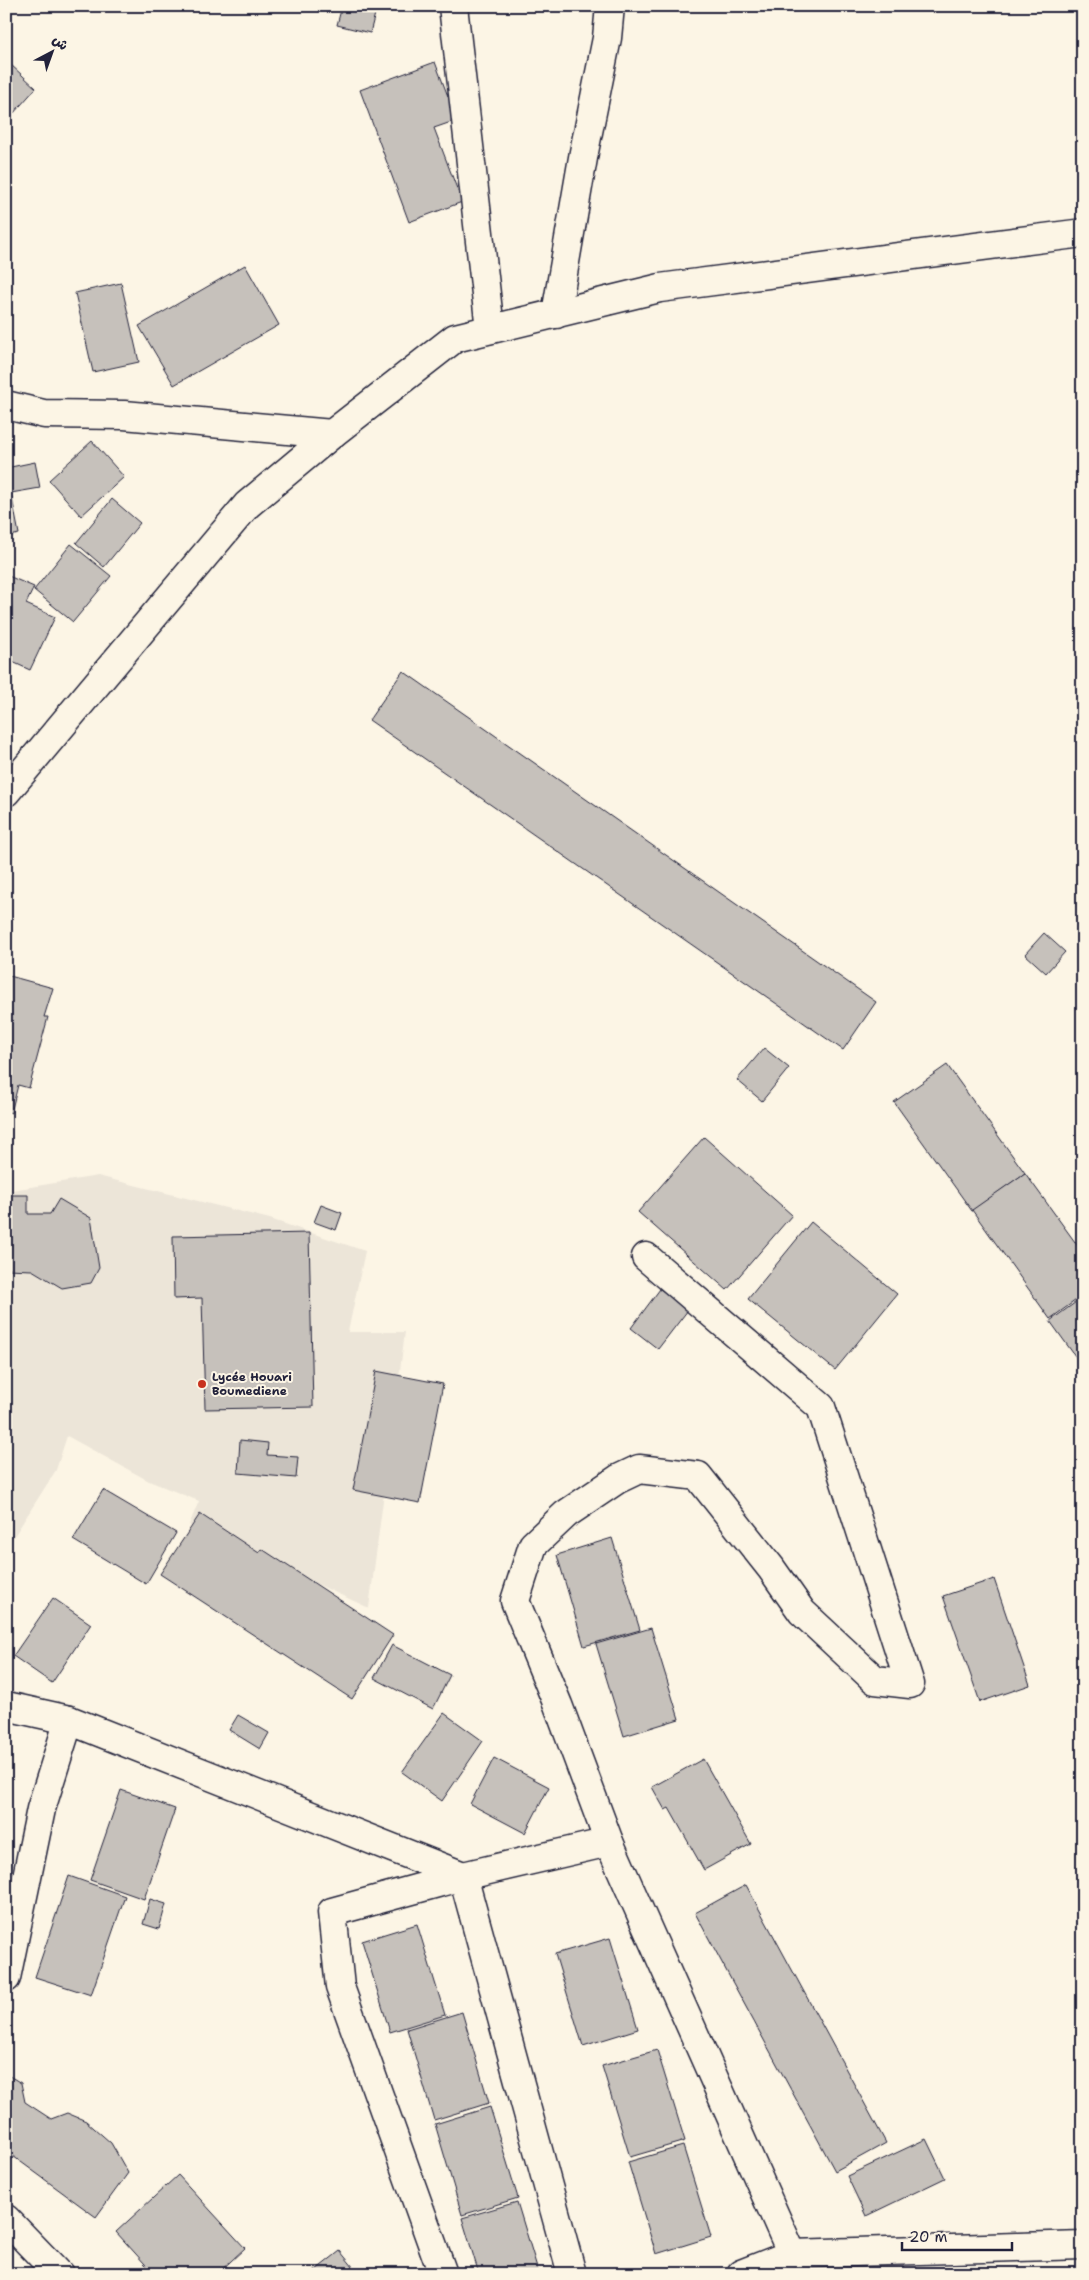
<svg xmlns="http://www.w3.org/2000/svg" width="1089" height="2280" font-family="'Shantell Sans','Playpen Sans Arabic',sans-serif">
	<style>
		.built { fill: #ece5d8 }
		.building { fill: #c6c1bb; stroke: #22223b }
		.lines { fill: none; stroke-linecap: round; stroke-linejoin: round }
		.minor-casing { stroke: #22223b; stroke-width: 31 }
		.minor { stroke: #fcf5e5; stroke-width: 28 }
		.poi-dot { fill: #c8321e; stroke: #fcf5e5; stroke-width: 2 }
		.labels { text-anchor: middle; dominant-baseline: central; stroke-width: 4; stroke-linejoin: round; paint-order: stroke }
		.poi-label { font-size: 12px; font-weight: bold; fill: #22223b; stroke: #fcf5e5; text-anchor: start }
	</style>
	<rect width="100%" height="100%" fill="#fcf5e5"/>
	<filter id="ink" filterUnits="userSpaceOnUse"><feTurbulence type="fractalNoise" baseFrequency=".02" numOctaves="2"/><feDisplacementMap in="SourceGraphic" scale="10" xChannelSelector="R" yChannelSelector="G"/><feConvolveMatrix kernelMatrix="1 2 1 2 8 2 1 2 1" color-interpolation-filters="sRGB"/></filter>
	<g filter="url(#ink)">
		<polygon class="built" points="98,1176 270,1219 365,1251 348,1332 405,1332 369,1608 189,1525 199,1501 149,1481 67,1436 56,1470 6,1549 6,1191"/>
		<g class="building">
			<polygon points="342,6 377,6 370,33 337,25"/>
			<polygon points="523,6 581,6 580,11 523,8"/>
			<polygon points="435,62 457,120 434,128 462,202 409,222 360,90"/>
			<polygon points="10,64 36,88 12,115 6,109 6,69"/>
			<polygon points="245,265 279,325 174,385 139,326"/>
			<polygon points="121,283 139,362 93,372 75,293"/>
			<polygon points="92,441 124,477 81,516 49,480"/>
			<polygon points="35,462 40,488 11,493 19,534 6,537 6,468"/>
			<polygon points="112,499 140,523 104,567 76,543"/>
			<polygon points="71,544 111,576 73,622 34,590"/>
			<polygon points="6,575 34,587 26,604 55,617 30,670 6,659"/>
			<polygon points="403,671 876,1002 843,1050 369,720"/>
			<polygon points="1044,933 1065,952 1046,973 1025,954"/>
			<polygon points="6,975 53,988 44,1017 48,1017 29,1088 18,1085 11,1113 6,1111"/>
			<polygon points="764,1048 789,1068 762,1101 737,1080"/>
			<polygon points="947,1065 1025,1173 972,1211 894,1102"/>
			<polygon points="704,1137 792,1215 727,1290 638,1212"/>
			<polygon points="1025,1173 1083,1253 1083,1295 1050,1319 972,1210"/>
			<polygon points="6,1195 28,1195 28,1214 50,1214 59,1199 91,1218 99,1268 91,1283 62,1288 32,1270 6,1269"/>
			<polygon points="321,1205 342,1213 336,1230 314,1222"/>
			<polygon points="811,1222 897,1294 835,1370 748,1299"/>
			<polygon points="309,1233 313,1407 205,1409 202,1298 174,1299 173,1236"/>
			<polygon points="660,1289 688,1310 658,1349 631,1328"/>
			<polygon points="1083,1297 1083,1367 1050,1321"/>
			<polygon points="376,1371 443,1384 420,1503 353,1490"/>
			<polygon points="240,1440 268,1443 267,1455 298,1457 296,1478 238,1473"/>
			<polygon points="103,1490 176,1533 146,1584 73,1540"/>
			<polygon points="200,1514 259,1553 262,1549 393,1635 352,1699 160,1574"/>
			<polygon points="612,1538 640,1630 584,1646 557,1555"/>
			<polygon points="994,1579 1030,1685 980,1702 943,1596"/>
			<polygon points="53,1598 91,1624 52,1683 13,1656"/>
			<polygon points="651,1628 679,1719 624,1736 596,1644"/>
			<polygon points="392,1645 450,1675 433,1709 374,1678"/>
			<polygon points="444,1713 483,1741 442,1801 402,1772"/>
			<polygon points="238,1715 269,1733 260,1749 229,1730"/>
			<polygon points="494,1758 549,1787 525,1833 470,1804"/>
			<polygon points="703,1759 751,1844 704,1870 669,1808 665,1810 652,1787"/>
			<polygon points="121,1790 175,1809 144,1899 90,1880"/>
			<polygon points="69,1876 125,1896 91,1995 35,1977"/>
			<polygon points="746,1885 886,2143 835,2171 695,1913"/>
			<polygon points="150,1899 166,1904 159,1929 143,1924"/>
			<polygon points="417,1924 445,2015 390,2032 362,1941"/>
			<polygon points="610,1938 638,2029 583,2046 555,1954"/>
			<polygon points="462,2012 489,2103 434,2120 407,2029"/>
			<polygon points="657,2050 685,2141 630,2157 602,2066"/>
			<polygon points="6,2074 21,2083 25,2102 51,2119 67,2113 86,2121 111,2143 128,2173 96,2217 6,2151"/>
			<polygon points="490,2107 518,2198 462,2215 435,2124"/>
			<polygon points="926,2139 945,2178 866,2216 847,2176"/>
			<polygon points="683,2146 711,2237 656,2254 628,2162"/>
			<polygon points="178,2175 245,2248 217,2274 154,2274 116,2232"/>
			<polygon points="517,2202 539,2274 479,2274 462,2218"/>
			<polygon points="340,2251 359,2274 311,2274"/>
		</g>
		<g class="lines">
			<g class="minor-casing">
				<g id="minor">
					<polyline points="453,6 490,329"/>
					<polyline points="556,314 584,152 607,38 610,6"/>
					<polyline points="6,405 44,414 124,415 332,434"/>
					<polyline points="6,792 247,505 332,434 455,338 660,288 1083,233"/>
					<polyline points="646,1257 821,1407 910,1684 875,1680 802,1612 771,1568 698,1476 639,1469 618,1479 566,1514 533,1545 515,1601 558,1705 609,1842 792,2254"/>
					<polyline points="6,1706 69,1720 463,1876 572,2274"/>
					<polyline points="6,1978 41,1809 69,1720"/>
					<polyline points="6,2219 59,2274"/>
					<polyline points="443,2274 340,1987 332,1912 463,1876 609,1842"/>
					<polyline points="741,2274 792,2254 1083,2245"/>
				</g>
			</g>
			<use href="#minor" class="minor"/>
		</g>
	</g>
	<circle class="poi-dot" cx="202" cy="1384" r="5"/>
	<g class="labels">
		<g class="poi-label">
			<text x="212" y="1377">Lycée Houari<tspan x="212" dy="14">Boumediene</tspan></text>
		</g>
	</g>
	<rect width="1089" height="2280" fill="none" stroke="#fcf5e5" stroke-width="25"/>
	<rect x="12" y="12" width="1064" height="2255" fill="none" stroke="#22223b" stroke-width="2" filter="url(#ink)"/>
	<g transform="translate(52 52) rotate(41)" stroke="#fcf5e5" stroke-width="4" paint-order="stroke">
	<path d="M0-4L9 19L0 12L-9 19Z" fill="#22223b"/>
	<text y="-8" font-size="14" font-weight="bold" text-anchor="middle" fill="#22223b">ش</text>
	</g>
	<path d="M902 2242v8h110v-8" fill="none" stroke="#22223b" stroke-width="2.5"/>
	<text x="909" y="2242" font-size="15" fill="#22223b" stroke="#fcf5e5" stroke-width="4" paint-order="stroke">20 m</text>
</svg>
